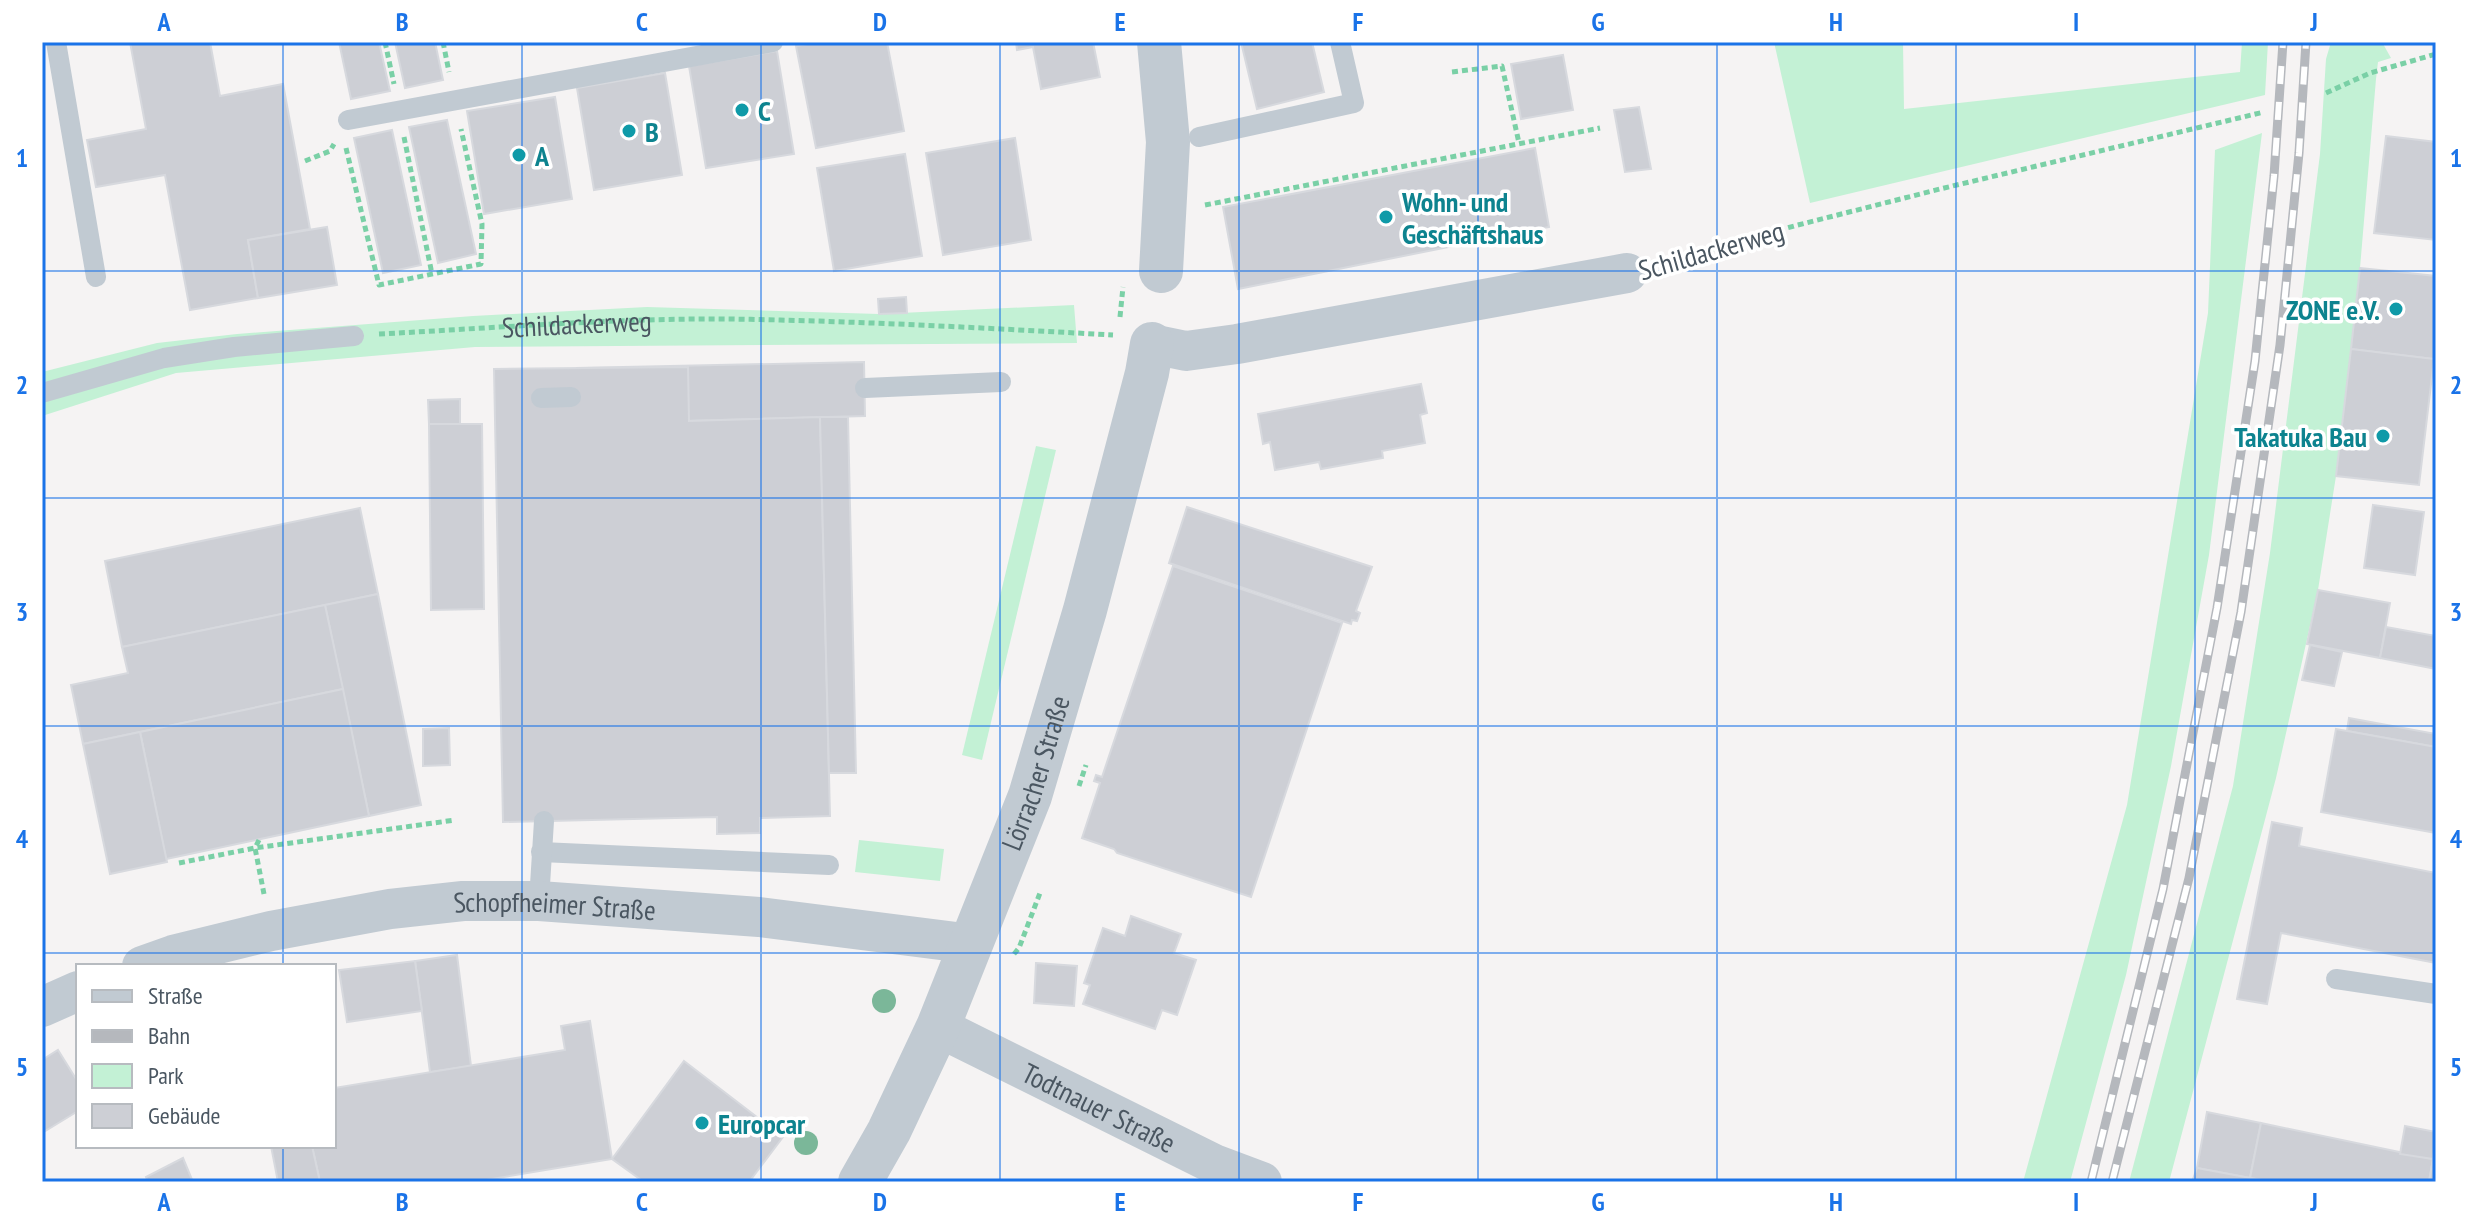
<svg xmlns="http://www.w3.org/2000/svg" width="2478" height="1224" font-family="'PT Sans Narrow',sans-serif">
	<style>
		.green { fill: #c3f1d5 }
		.building { fill: #cdcfd5; stroke: #d7d9de; stroke-width: 2 }
		.lines { fill: none; stroke-linecap: round; stroke-linejoin: round }
		.path { stroke: #7ad0a6; stroke-width: 5; stroke-dasharray: 6 4; stroke-linecap: butt }
		.service { stroke: #c1cad2; stroke-width: 20 }
		.minor { stroke: #c1cad2; stroke-width: 40 }
		.tertiary { stroke: #c1cad2; stroke-width: 44 }
		.rail-casing { stroke: #b5b8bd; stroke-width: 9 }
		.rail { stroke: #fff; stroke-width: 6; stroke-dasharray: 18; stroke-linecap: butt }
		.tree { fill: #7bb799 }
		.grid { fill: none; stroke: #1a73e8; stroke-width: 2; stroke-opacity: 0.55 }
		.culture-dot { fill: #0f9aa8; stroke: #fff; stroke-width: 3 }
		.labels { text-anchor: middle; dominant-baseline: central; stroke-width: 7; stroke-linejoin: round; paint-order: stroke }
		.culture-label { font-size: 28px; font-weight: bold; fill: #0d838f; stroke: #fff; text-anchor: start }
		.street-label { font-size: 28px; fill: #4a5661; stroke: #fff }
		.neatline { fill: none; stroke: #1a73e8; stroke-width: 3 }
		.grid-label { font-size: 26px; text-anchor: middle; font-weight: bold; fill: #1a73e8 }
	</style>
	<rect width="100%" height="100%" fill="#f5f3f3"/>
	<g class="green">
		<polygon points="1774,42 1903,42 1904,109 2240,72 2242,42 2268,42 2265,95 1810,203"/>
		<polygon points="2331,42 2382,42 2391,58 2378,62 2376,79 2360,268 2336,476 2318,590 2276,778 2169,1182 2129,1182 2233,786 2270,553 2320,154 2326,59"/>
		<polygon points="2262,133 2209,555 2171,766 2126,975 2070,1182 2023,1182 2127,805 2208,313 2215,150"/>
		<polygon points="1074,305 1077,343 475,347 176,373 42,416 42,372 157,343 237,334 473,316 647,307 879,314"/>
		<polygon points="1036,446 1056,450 982,760 962,755"/>
		<polygon points="859,840 944,849 940,881 855,872"/>
	</g>
	<g class="building">
		<polygon points="130,42 210,42 220,96 283,84 310,229 248,240 258,298 190,310 165,175 96,187 87,140 146,129"/>
		<polygon points="339,42 379,42 390,91 351,99"/>
		<polygon points="395,42 435,42 443,80 405,88"/>
		<polygon points="819,42 887,42 904,131 816,148 796,46"/>
		<polygon points="1016,42 1093,42 1100,77 1041,89 1033,47 1017,50"/>
		<polygon points="1241,42 1312,42 1324,92 1257,109"/>
		<polygon points="777,51 794,154 706,168 689,66"/>
		<polygon points="1563,55 1573,110 1521,119 1511,64"/>
		<polygon points="665,73 682,175 594,190 577,88"/>
		<polygon points="555,97 572,199 484,214 467,111"/>
		<polygon points="1639,107 1651,169 1625,172 1614,110"/>
		<polygon points="447,120 476,254 438,263 409,127"/>
		<polygon points="392,130 421,265 383,273 354,138"/>
		<polygon points="2386,136 2436,142 2436,240 2374,233"/>
		<polygon points="1015,138 1031,240 943,255 926,153"/>
		<polygon points="1535,148 1549,227 1238,289 1223,207"/>
		<polygon points="905,154 922,256 834,271 817,168"/>
		<polygon points="327,227 337,285 258,298 248,240"/>
		<polygon points="2360,268 2436,276 2434,359 2351,349"/>
		<polygon points="906,297 907,313 879,314 878,299"/>
		<polygon points="2351,349 2434,359 2419,485 2336,476"/>
		<polygon points="864,362 865,416 578,424 577,368"/>
		<polygon points="688,367 689,421 820,417 830,816 760,818 760,833 717,834 717,817 503,822 494,369"/>
		<polygon points="1421,384 1427,413 1420,415 1425,443 1382,451 1383,458 1321,469 1319,462 1275,470 1270,442 1263,444 1258,414"/>
		<polygon points="460,399 460,424 429,424 428,400"/>
		<polygon points="820,417 848,417 856,773 829,773"/>
		<polygon points="429,424 482,424 484,609 431,610"/>
		<polygon points="2373,505 2424,512 2415,575 2364,568"/>
		<polygon points="1187,507 1372,567 1356,611 1360,613 1357,621 1352,620 1351,624 1169,563"/>
		<polygon points="360,508 378,594 122,647 105,561"/>
		<polygon points="1173,566 1342,623 1251,897 1117,853 1114,849 1082,838 1100,783 1094,781 1096,775 1102,777"/>
		<polygon points="2318,590 2390,603 2380,658 2307,644"/>
		<polygon points="378,594 421,805 369,816 325,605"/>
		<polygon points="325,605 343,689 83,744 71,685 128,673 122,647"/>
		<polygon points="2386,627 2436,636 2436,669 2380,658"/>
		<polygon points="2310,645 2342,652 2334,686 2302,680"/>
		<polygon points="343,689 369,816 166,859 140,732"/>
		<polygon points="2349,718 2436,734 2436,747 2347,731"/>
		<polygon points="449,728 450,765 423,766 423,729"/>
		<polygon points="2336,729 2436,747 2436,833 2321,812"/>
		<polygon points="140,732 167,862 110,874 83,744"/>
		<polygon points="2272,822 2302,828 2299,846 2436,873 2436,963 2281,933 2267,1004 2237,999"/>
		<polygon points="1131,916 1181,934 1174,953 1196,960 1177,1015 1162,1010 1155,1029 1083,1004 1090,985 1084,983 1103,928 1125,936"/>
		<polygon points="457,955 471,1066 430,1072 415,961"/>
		<polygon points="415,961 422,1011 347,1022 339,970"/>
		<polygon points="1036,963 1077,966 1074,1006 1034,1003"/>
		<polygon points="590,1021 612,1159 474,1182 320,1182 312,1146 334,1146 334,1088 565,1050 561,1026"/>
		<polygon points="58,1050 78,1082 78,1111 42,1133 42,1060"/>
		<polygon points="684,1061 783,1137 749,1182 644,1182 612,1159"/>
		<polygon points="2207,1112 2261,1123 2250,1178 2197,1168"/>
		<polygon points="2261,1123 2433,1159 2429,1182 2273,1182 2250,1178"/>
		<polygon points="2405,1126 2436,1132 2433,1159 2400,1154"/>
		<polygon points="2436,1143 2436,1182 2429,1182 2433,1159"/>
		<polygon points="271,1146 312,1146 320,1182 278,1182"/>
		<polygon points="183,1158 193,1182 148,1182 146,1177"/>
		<polygon points="2197,1168 2256,1179 2255,1182 2192,1182"/>
	</g>
	<g class="lines">
		<g class="path">
			<polyline points="385,42 394,84"/>
			<polyline points="443,42 449,72"/>
			<polyline points="1452,72 1502,66 1519,143"/>
			<polyline points="2326,93 2370,73 2436,54"/>
			<polyline points="404,137 432,274"/>
			<polyline points="346,148 379,285 481,264 482,224 461,129"/>
			<polyline points="305,161 330,151 334,144"/>
			<polyline points="1205,205 1600,128"/>
			<polyline points="1663,263 1794,226 1940,189 2264,112"/>
			<polyline points="1120,317 1123,287"/>
			<path id="s1" d="M379,334C496,328 614,318 731,319C858,321 985,328 1113,335"/>
			<polyline points="1079,786 1086,765"/>
			<polyline points="259,840 255,848 264,894"/>
			<polyline points="179,863 255,848 455,820"/>
			<polyline points="1014,954 1019,948 1040,893"/>
		</g>
		<g class="service">
			<polyline points="56,42 96,277"/>
			<polyline points="348,120 773,42"/>
			<polyline points="1199,137 1354,103 1340,42"/>
			<polyline points="865,388 1001,382"/>
			<polyline points="42,393 164,358 234,347 354,336"/>
			<polyline points="541,398 571,397"/>
			<polyline points="541,852 829,865"/>
			<polyline points="539,901 544,821"/>
			<polyline points="2336,979 2436,994"/>
		</g>
		<g class="minor">
			<polyline points="1152,344 1186,351 1237,344 1627,273"/>
			<path id="s2" d="M142,966L173,955L271,931L390,909L463,901H539L759,917L972,944"/>
			<polyline points="42,1007 78,991"/>
			<path id="s3" d="M938,1027L1214,1164L1262,1182"/>
		</g>
		<g class="tertiary">
			<polyline points="1159,42 1168,142 1161,271"/>
			<path id="s4" d="M860,1182L889,1131L938,1027L1030,796L1085,610L1147,373L1152,344"/>
		</g>
		<g class="rail-casing">
			<g id="rail">
				<polyline points="2091,1182 2163,889 2217,608 2255,361 2274,176 2283,42"/>
				<polyline points="2112,1182 2189,878 2241,612 2280,345 2299,153 2306,42"/>
			</g>
		</g>
		<use href="#rail" class="rail"/>
	</g>
	<g class="tree">
		<circle cx="884" cy="1001" r="12"/>
		<circle cx="806" cy="1143" r="12"/>
	</g>
	<path class="grid" d="M283,42V966M522,42V1182M761,42V1182M1000,42V1182M1239,42V1182M1478,42V1182M1717,42V1182M1956,42V1182M2195,42V1182M42,271H2436M42,498H2436M42,726H2436M42,953H2436M283,1146V1182"/>
	<g class="culture-dot">
		<circle cx="742" cy="110" r="8"/>
		<circle cx="629" cy="131" r="8"/>
		<circle cx="519" cy="155" r="8"/>
		<circle cx="1386" cy="217" r="8"/>
		<circle cx="2396" cy="309" r="8"/>
		<circle cx="2383" cy="436" r="8"/>
		<circle cx="702" cy="1123" r="8"/>
	</g>
	<g class="labels">
		<g class="culture-label">
			<text x="758" y="110">C</text>
			<text x="645" y="131">B</text>
			<text x="535" y="155">A</text>
			<text x="1402" y="201">Wohn- und<tspan x="1402" dy="32">Geschäftshaus</tspan></text>
			<text x="2380" y="309" text-anchor="end">ZONE e.V.</text>
			<text x="2367" y="436" text-anchor="end">Takatuka Bau</text>
			<text x="718" y="1123">Europcar</text>
		</g>
		<g class="street-label">
			<text transform="translate(1711 250) rotate(-16)">Schildackerweg</text>
			<text stroke="none"><textPath href="#s1" startOffset="198">Schildackerweg</textPath></text>
			<text stroke="none"><textPath href="#s4" startOffset="446">Lörracher Straße</textPath></text>
			<text stroke="none"><textPath href="#s2" startOffset="420">Schopfheimer Straße</textPath></text>
			<text stroke="none"><textPath href="#s3" startOffset="180">Todtnauer Straße</textPath></text>
		</g>
	</g>
	<rect width="2478" height="1224" fill="none" stroke="#ffffff" stroke-width="88"/>
	<rect x="76" y="964" width="260" height="184" fill="#ffffff" stroke="#b7bbc0" stroke-width="2"/>
	<rect x="92" y="990" width="40" height="12" fill="#c1cad2" stroke="#b7bbc0" stroke-width="2"/>
	<text x="148" y="1004" font-size="24" fill="#4a5661">Straße</text>
	<rect x="92" y="1030" width="40" height="12" fill="#b5b8bd" stroke="#b7bbc0" stroke-width="2"/>
	<text x="148" y="1044" font-size="24" fill="#4a5661">Bahn</text>
	<rect x="92" y="1064" width="40" height="24" fill="#c3f1d5" stroke="#b7bbc0" stroke-width="2"/>
	<text x="148" y="1084" font-size="24" fill="#4a5661">Park</text>
	<rect x="92" y="1104" width="40" height="24" fill="#cdcfd5" stroke="#b7bbc0" stroke-width="2"/>
	<text x="148" y="1124" font-size="24" fill="#4a5661">Gebäude</text>
	<rect x="44" y="44" width="2390" height="1136" class="neatline"/>
	<g class="grid-label">
		<text x="164" y="31">A</text>
		<text x="402" y="31">B</text>
		<text x="642" y="31">C</text>
		<text x="880" y="31">D</text>
		<text x="1120" y="31">E</text>
		<text x="1358" y="31">F</text>
		<text x="1598" y="31">G</text>
		<text x="1836" y="31">H</text>
		<text x="2076" y="31">I</text>
		<text x="2314" y="31">J</text>
		<text x="22" y="167">1</text>
		<text x="2456" y="167">1</text>
		<text x="22" y="394">2</text>
		<text x="2456" y="394">2</text>
		<text x="22" y="621">3</text>
		<text x="2456" y="621">3</text>
		<text x="22" y="848">4</text>
		<text x="2456" y="848">4</text>
		<text x="22" y="1076">5</text>
		<text x="2456" y="1076">5</text>
		<text x="164" y="1211">A</text>
		<text x="402" y="1211">B</text>
		<text x="642" y="1211">C</text>
		<text x="880" y="1211">D</text>
		<text x="1120" y="1211">E</text>
		<text x="1358" y="1211">F</text>
		<text x="1598" y="1211">G</text>
		<text x="1836" y="1211">H</text>
		<text x="2076" y="1211">I</text>
		<text x="2314" y="1211">J</text>
	</g>
</svg>
